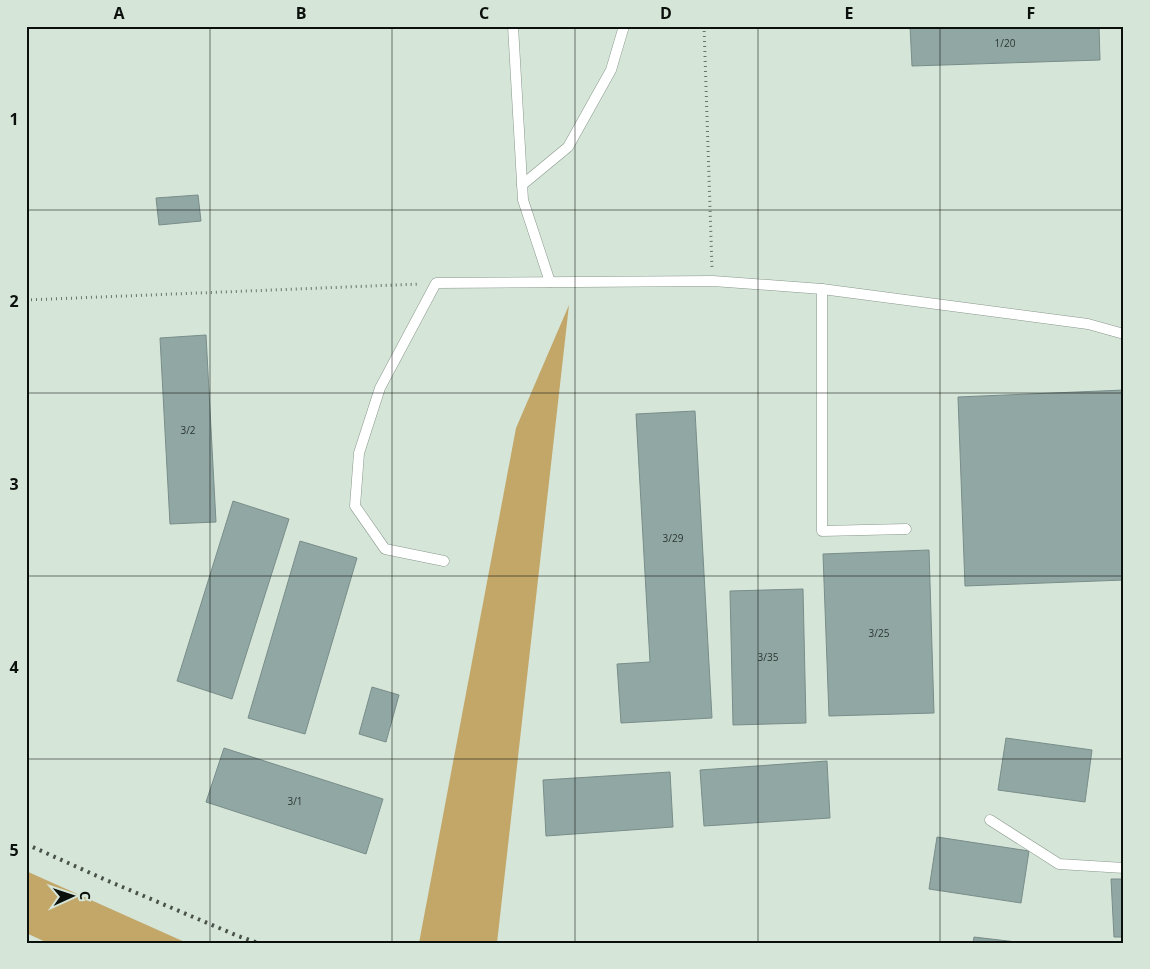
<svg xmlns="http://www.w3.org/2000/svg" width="1150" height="969" font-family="'Open Sans',sans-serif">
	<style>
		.forest { fill: #c3a769 }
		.building { fill: #91a7a3; stroke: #798d8a }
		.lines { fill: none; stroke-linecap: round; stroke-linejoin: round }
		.service-casing { stroke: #89988c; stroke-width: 11 }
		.path { stroke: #69736b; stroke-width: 3; stroke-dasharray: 1 4; stroke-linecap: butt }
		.service { stroke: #fff; stroke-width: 10 }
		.rail { stroke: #48514a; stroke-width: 4; stroke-dasharray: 2.5 5; stroke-linecap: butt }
		.grid { fill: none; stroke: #0b100c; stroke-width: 1; stroke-opacity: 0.55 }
		.labels { text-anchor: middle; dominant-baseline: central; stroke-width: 4.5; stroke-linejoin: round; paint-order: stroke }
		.number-label { font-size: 10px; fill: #2c3632 }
		.neatline { fill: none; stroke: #0b100c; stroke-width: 2 }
		.grid-label { font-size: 16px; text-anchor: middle; font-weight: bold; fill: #0b100c }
	</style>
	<rect width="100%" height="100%" fill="#d5e5d8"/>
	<g class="forest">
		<polygon points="569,305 497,943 419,943 516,428"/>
		<polygon points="26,871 187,943 48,943 26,933"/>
	</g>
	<g class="building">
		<polygon points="910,26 1099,26 1100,60 912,66"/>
		<polygon points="198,195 201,221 159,225 156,198"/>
		<polygon points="206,335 216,522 170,524 160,338"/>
		<polygon points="1124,390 1124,580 965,586 958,397"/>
		<polygon points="695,411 712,718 621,723 617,664 650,662 636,414"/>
		<polygon points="233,501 289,519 232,699 177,681"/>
		<polygon points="300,541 357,558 305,734 248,718"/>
		<polygon points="929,550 934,713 829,716 823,554"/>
		<polygon points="803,589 806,723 733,725 730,591"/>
		<polygon points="372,687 399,695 386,742 359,734"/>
		<polygon points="1006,738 1092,750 1085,802 998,790"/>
		<polygon points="224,748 383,799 366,854 206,802"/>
		<polygon points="827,761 830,818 704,826 700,770"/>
		<polygon points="670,772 673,827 546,836 543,780"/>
		<polygon points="937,837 1029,851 1021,903 929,889"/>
		<polygon points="1111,879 1124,879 1124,937 1114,937"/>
		<polygon points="974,937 1025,943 973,943"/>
	</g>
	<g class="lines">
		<g class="service-casing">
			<g id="service">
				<polyline points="513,26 523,200 550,282"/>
				<polyline points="522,185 568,147 611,70 624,26"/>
				<polyline points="822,289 822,531 906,529"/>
				<polyline points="444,561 385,549 355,506 359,453 380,388 436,283 713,281 822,289 1088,324 1124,334"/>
				<polyline points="990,820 1059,864 1124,868"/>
			</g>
		</g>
		<g class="path">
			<polyline points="704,26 712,268"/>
			<polyline points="26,300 420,284"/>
		</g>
		<use href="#service" class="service"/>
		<polyline class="rail" points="26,844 106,880 238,936 258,943"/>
	</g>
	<path class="grid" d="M210,26V943M392,26V943M575,26V943M758,26V943M940,26V943M26,210H1124M26,393H1124M26,576H1124M26,759H1124"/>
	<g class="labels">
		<g class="number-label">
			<text x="1005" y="43">1/20</text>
			<text x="188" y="430">3/2</text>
			<text x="673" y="538">3/29</text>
			<text x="879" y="633">3/25</text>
			<text x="768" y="657">3/35</text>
			<text x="295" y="801">3/1</text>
		</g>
	</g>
	<rect width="1150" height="969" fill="none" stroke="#d5e5d8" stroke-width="55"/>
	<g transform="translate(72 896) rotate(87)" stroke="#d5e5d8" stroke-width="4" paint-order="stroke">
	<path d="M0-4L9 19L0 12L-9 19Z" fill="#0b100c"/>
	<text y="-8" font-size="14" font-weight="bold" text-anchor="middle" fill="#0b100c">С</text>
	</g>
	<rect x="28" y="28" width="1094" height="914" class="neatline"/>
	<g class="grid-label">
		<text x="119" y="19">A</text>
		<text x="301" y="19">B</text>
		<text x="484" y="19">C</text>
		<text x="666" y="19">D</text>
		<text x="849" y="19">E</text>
		<text x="1031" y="19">F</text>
		<text x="14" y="125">1</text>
		<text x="14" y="307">2</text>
		<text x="14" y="490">3</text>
		<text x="14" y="673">4</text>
		<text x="14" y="856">5</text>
	</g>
</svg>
